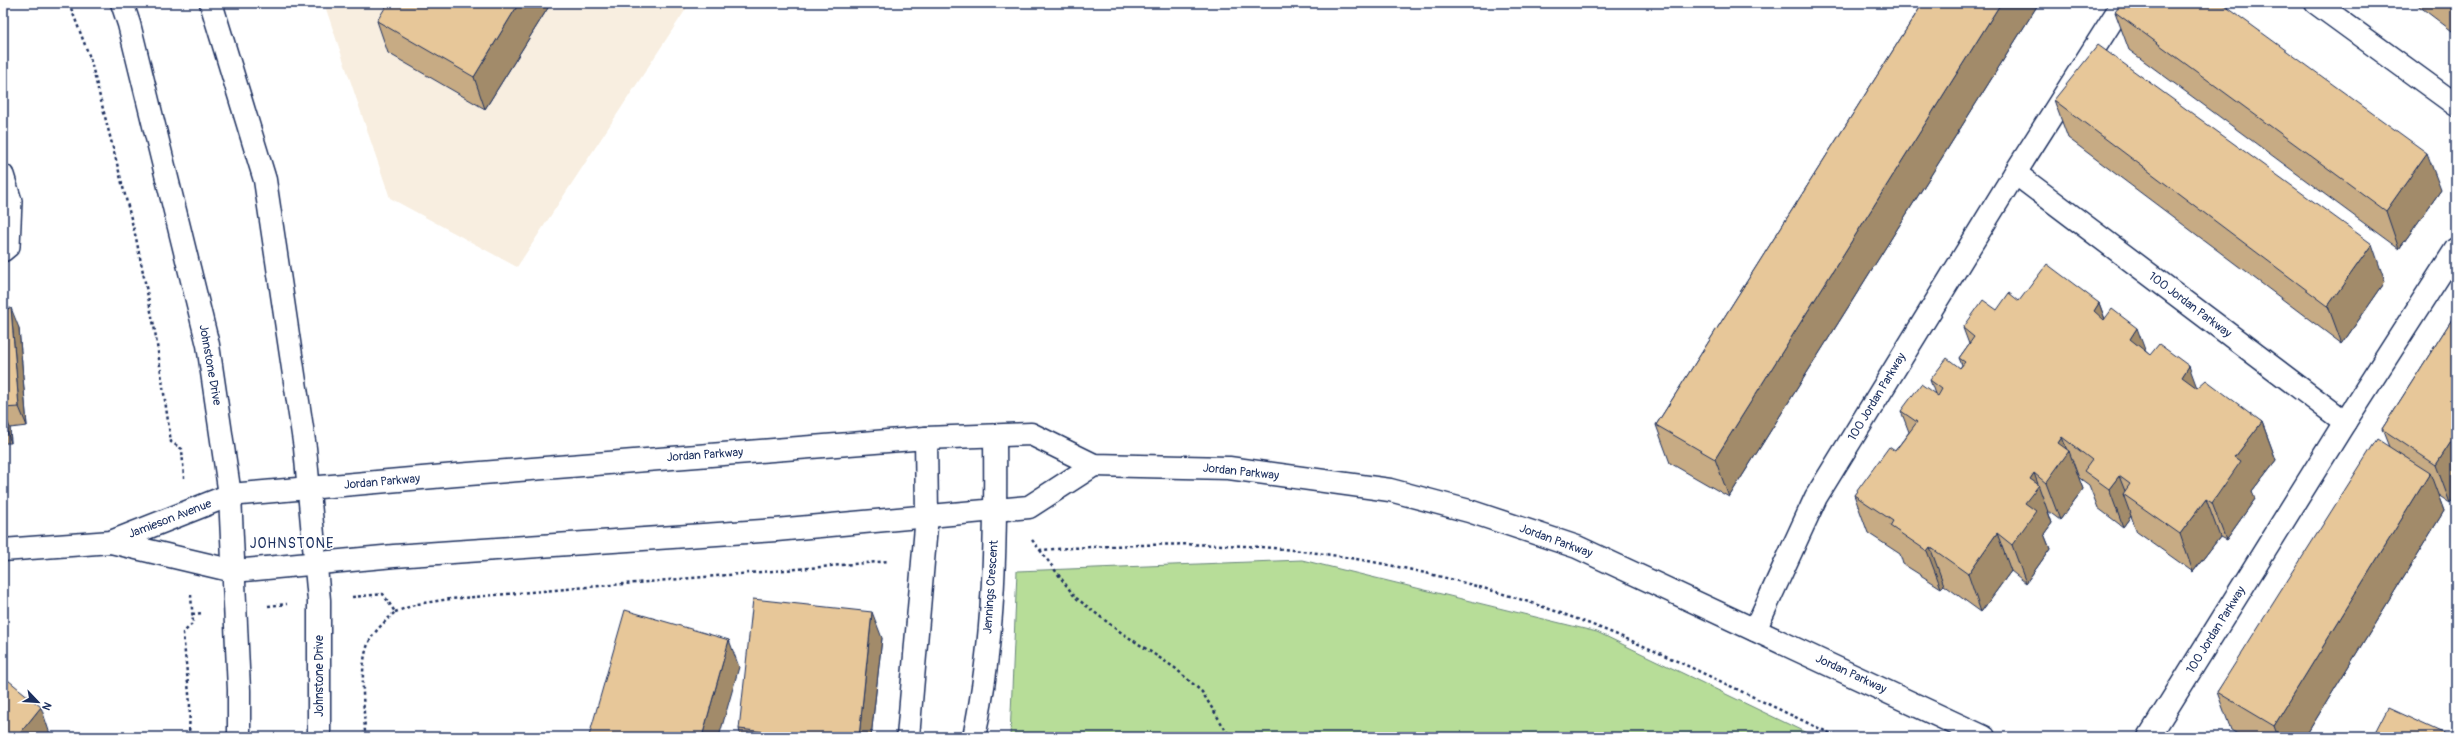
<svg xmlns="http://www.w3.org/2000/svg" width="2459" height="740" font-family="Pangolin,sans-serif">
	<style>
		.built { fill: #f8eee0 }
		.green { fill: #b7dd98; stroke: #69867b }
		.lines { fill: none; stroke-linecap: round; stroke-linejoin: round }
		.service-casing { stroke: #1b2f5e; stroke-width: 24 }
		.minor-casing { stroke: #1b2f5e; stroke-width: 25 }
		.tertiary-casing { stroke: #1b2f5e; stroke-width: 25 }
		.secondary-casing { stroke: #1b2f5e; stroke-width: 25 }
		.path { stroke: #1b2f5e; stroke-width: 2.5; stroke-dasharray: 3 3; stroke-linecap: butt }
		.service { stroke: #fff; stroke-width: 21 }
		.minor { stroke: #fff; stroke-width: 22 }
		.tertiary { stroke: #fff; stroke-width: 22 }
		.secondary { stroke: #fff; stroke-width: 22 }
		.wall { fill: #c7ab84; stroke: #1b2f5e }
		.shaded-wall { fill: #a28b6b; stroke: #1b2f5e }
		.building { fill: #e7c799; stroke: #1b2f5e }
		.labels { text-anchor: middle; dominant-baseline: central; stroke-width: 3.5; stroke-linejoin: round; paint-order: stroke }
		.street-label { font-size: 12px; fill: #1b2f5e; stroke: #fff }
		.quarter-label { font-size: 14px; letter-spacing: 1px; fill: #1b2f5e; stroke: #fff }
	</style>
	<rect width="100%" height="100%" fill="#fff"/>
	<filter id="ink" filterUnits="userSpaceOnUse"><feTurbulence type="fractalNoise" baseFrequency=".025" numOctaves="2"/><feDisplacementMap in="SourceGraphic" scale="8" xChannelSelector="R" yChannelSelector="G"/><feConvolveMatrix kernelMatrix="1 2 1 2 8 2 1 2 1" color-interpolation-filters="sRGB"/></filter>
	<g filter="url(#ink)">
		<polygon class="built" points="324,3 690,3 517,267 390,198"/>
		<polygon class="green" points="1302,560 1597,632 1815,737 1010,737 1017,571"/>
		<g class="lines">
			<g class="service-casing">
				<polyline id="service" points="3,175 11,201 9,246 3,251"/>
			</g>
			<g class="minor-casing">
				<g id="minor">
					<polyline points="2316,3 2456,105"/>
					<polyline points="2015,173 2345,422"/>
					<polyline points="1755,630 1816,497 2015,173 2123,3"/>
					<polyline points="908,737 927,515 926,438"/>
					<path d="M974,737C995,639 996,536 995,436"/>
					<polyline points="2149,737 2345,422 2456,249"/>
				</g>
			</g>
			<g class="tertiary-casing">
				<g id="tertiary">
					<polyline points="111,542 234,571 394,556 776,530 1029,507 1094,465"/>
					<polyline points="3,550 111,542 230,495 456,475 926,438 1031,434 1094,465 1229,468 1390,490 1469,511 1577,547 1984,737"/>
				</g>
			</g>
			<g class="secondary-casing">
				<g id="secondary">
					<polyline points="122,3 129,24 208,345 230,495 239,690 239,737"/>
					<polyline points="211,3 265,180 291,355 305,448 319,600 319,737"/>
				</g>
			</g>
			<g class="path">
				<polyline points="69,3 90,58 136,238 155,331 171,442 182,449 184,478"/>
				<path d="M1032,540L1040,550C1101,546 1163,543 1224,545C1335,549 1450,574 1555,611C1652,645 1744,694 1838,737"/>
				<polyline points="1040,550 1075,597 1116,629 1175,668 1202,692 1230,737"/>
				<path d="M352,597L383,594L395,612C386,621 375,630 369,642C358,665 365,711 365,737"/>
				<polyline points="268,606 287,604"/>
				<polyline points="395,612 417,604 450,599 889,561"/>
				<polyline points="192,614 203,613"/>
				<polyline points="189,737 190,704 183,633 193,623 191,595"/>
			</g>
			<use href="#service" class="service"/>
			<use href="#minor" class="minor"/>
			<use href="#tertiary" class="tertiary"/>
			<use href="#secondary" class="secondary"/>
		</g>
		<g class="wall">
			<polygon points="551,3 485,109 388,53 377,21"/>
			<polygon points="1923,3 2039,3 1729,497 1670,463 1656,425"/>
			<polygon points="2415,3 2456,3 2456,34"/>
			<polygon points="2115,12 2441,190 2399,249 2129,50"/>
			<polygon points="2054,100 2385,282 2342,344 2068,138"/>
			<polygon points="2019,301 2099,303 2105,319 2150,355 2197,388 2262,422 2276,460 2252,491 2255,499 2226,540 2220,537 2193,572 2137,532 2131,516 2123,527 2098,508 2089,485 2078,477 2083,489 2060,520 2048,511 2052,523 2044,534 2050,549 2026,583 2011,571 1981,612 1944,585 1941,588 1903,564 1900,554 1868,533 1854,495 1895,451 1909,432 1901,411 1935,394 1930,380 1960,368 1962,365 1959,358 1969,344 1963,328 1997,310"/>
			<polygon points="3,309 19,328 27,426 10,428 11,443 3,443"/>
			<polygon points="2456,313 2450,503 2438,495 2444,511 2305,737 2242,737 2231,730 2217,692 2389,447 2382,429"/>
			<polygon points="882,638 871,737 741,737 739,729"/>
		</g>
		<g class="shaded-wall">
			<polygon points="519,3 551,3 485,109 474,77"/>
			<polygon points="2001,3 2039,3 1729,497 1715,459"/>
			<polygon points="2427,153 2441,190 2399,249 2386,211"/>
			<polygon points="2372,244 2385,282 2342,344 2328,306"/>
			<polygon points="2099,303 2113,341 2094,311"/>
			<polygon points="11,308 19,328 27,426 19,407"/>
			<polygon points="2137,328 2151,366 2130,339"/>
			<polygon points="2189,366 2203,404 2182,377"/>
			<polygon points="3,410 10,428 11,443 4,423"/>
			<polygon points="2262,422 2276,460 2252,491 2255,499 2226,540 2212,503 2235,457"/>
			<polygon points="2456,434 2456,493 2450,503 2436,465"/>
			<polygon points="2062,437 2068,453 2069,451 2083,489 2060,520 2046,483 2058,443"/>
			<polygon points="2034,473 2052,523 2044,534 2050,549 2026,583 2012,545 2025,503 2030,479"/>
			<polygon points="2430,473 2444,511 2305,737 2278,737 2274,726"/>
			<polygon points="2119,476 2127,496 2123,494 2131,516 2123,527 2109,489"/>
			<polygon points="2206,499 2220,537 2193,572 2180,534"/>
			<polygon points="1997,533 2011,571 1981,612 1968,574"/>
			<polygon points="1930,547 1944,585 1941,588 1927,551"/>
			<polygon points="872,612 882,638 871,737 859,737"/>
			<polygon points="729,640 739,667 719,737 702,737"/>
			<polygon points="41,707 51,737 17,737"/>
			<polygon points="2443,733 2445,737 2441,737"/>
		</g>
		<g class="building">
			<polygon points="388,3 519,3 474,77 377,21"/>
			<polygon points="1923,3 2001,3 1715,459 1656,425"/>
			<polygon points="2122,3 2221,3 2427,153 2386,211 2115,12"/>
			<polygon points="2452,3 2456,3 2456,6"/>
			<polygon points="2098,45 2372,244 2328,306 2054,100"/>
			<polygon points="2047,264 2099,303 2094,311 2104,320 2112,309 2137,328 2130,339 2150,355 2159,344 2189,366 2182,377 2197,388 2206,380 2262,422 2235,457 2241,461 2212,503 2206,499 2180,534 2123,494 2130,484 2119,476 2109,489 2084,471 2092,460 2062,437 2058,443 2069,451 2046,483 2034,473 2030,479 2039,485 2025,503 2036,511 2012,545 1997,533 1968,574 1930,547 1927,551 1890,526 1893,521 1854,495 1889,447 1895,451 1917,422 1901,411 1921,384 1938,396 1942,389 1930,380 1947,358 1960,368 1965,362 1959,358 1974,337 1963,328 1983,300 1997,310 2009,293 2019,301"/>
			<polygon points="11,308 19,407 3,408 3,309"/>
			<polygon points="2456,313 2456,434 2436,465 2382,429"/>
			<polygon points="2377,439 2430,473 2274,726 2217,692"/>
			<polygon points="753,599 872,612 859,737 811,737 739,729"/>
			<polygon points="625,610 729,640 702,737 594,737 589,736"/>
			<polygon points="3,676 41,707 17,737 3,737"/>
			<polygon points="2388,708 2443,733 2441,737 2373,737"/>
			<polygon points="2452,729 2456,730 2456,737 2448,737"/>
		</g>
	</g>
	<g class="labels">
		<g class="street-label">
			<text transform="translate(2190 305) rotate(37)">100 Jordan Parkway</text>
			<text transform="translate(210 365) rotate(80)">Johnstone Drive</text>
			<text transform="translate(1877 397) rotate(-59)">100 Jordan Parkway</text>
			<text transform="translate(705 455) rotate(-4)">Jordan Parkway</text>
			<text transform="translate(1241 472) rotate(6)">Jordan Parkway</text>
			<text transform="translate(382 482) rotate(-5)">Jordan Parkway</text>
			<text transform="translate(170 519) rotate(-21)">Jamieson Avenue</text>
			<text transform="translate(1556 541) rotate(20)">Jordan Parkway</text>
			<text transform="translate(991 587) rotate(-86)">Jennings Crescent</text>
			<text transform="translate(2216 630) rotate(-58)">100 Jordan Parkway</text>
			<text transform="translate(1851 674) rotate(25)">Jordan Parkway</text>
			<text transform="translate(319 676) rotate(-90)">Johnstone Drive</text>
		</g>
		<g class="quarter-label">
			<text x="292" y="543">JOHNSTONE</text>
		</g>
	</g>
	<rect width="2459" height="740" fill="none" stroke="#fff" stroke-width="16"/>
	<rect x="8" y="8" width="2443" height="724" fill="none" stroke="#1b2f5e" stroke-width="1.5" filter="url(#ink)"/>
	<g transform="translate(38 702) rotate(115)" stroke="#ffffff" stroke-width="3" paint-order="stroke">
	<path d="M0-3L7 15L0 10L-7 15Z" fill="#1b2f5e"/>
	<text y="-6" font-size="11" font-weight="bold" text-anchor="middle" fill="#1b2f5e">N</text>
	</g>
</svg>
